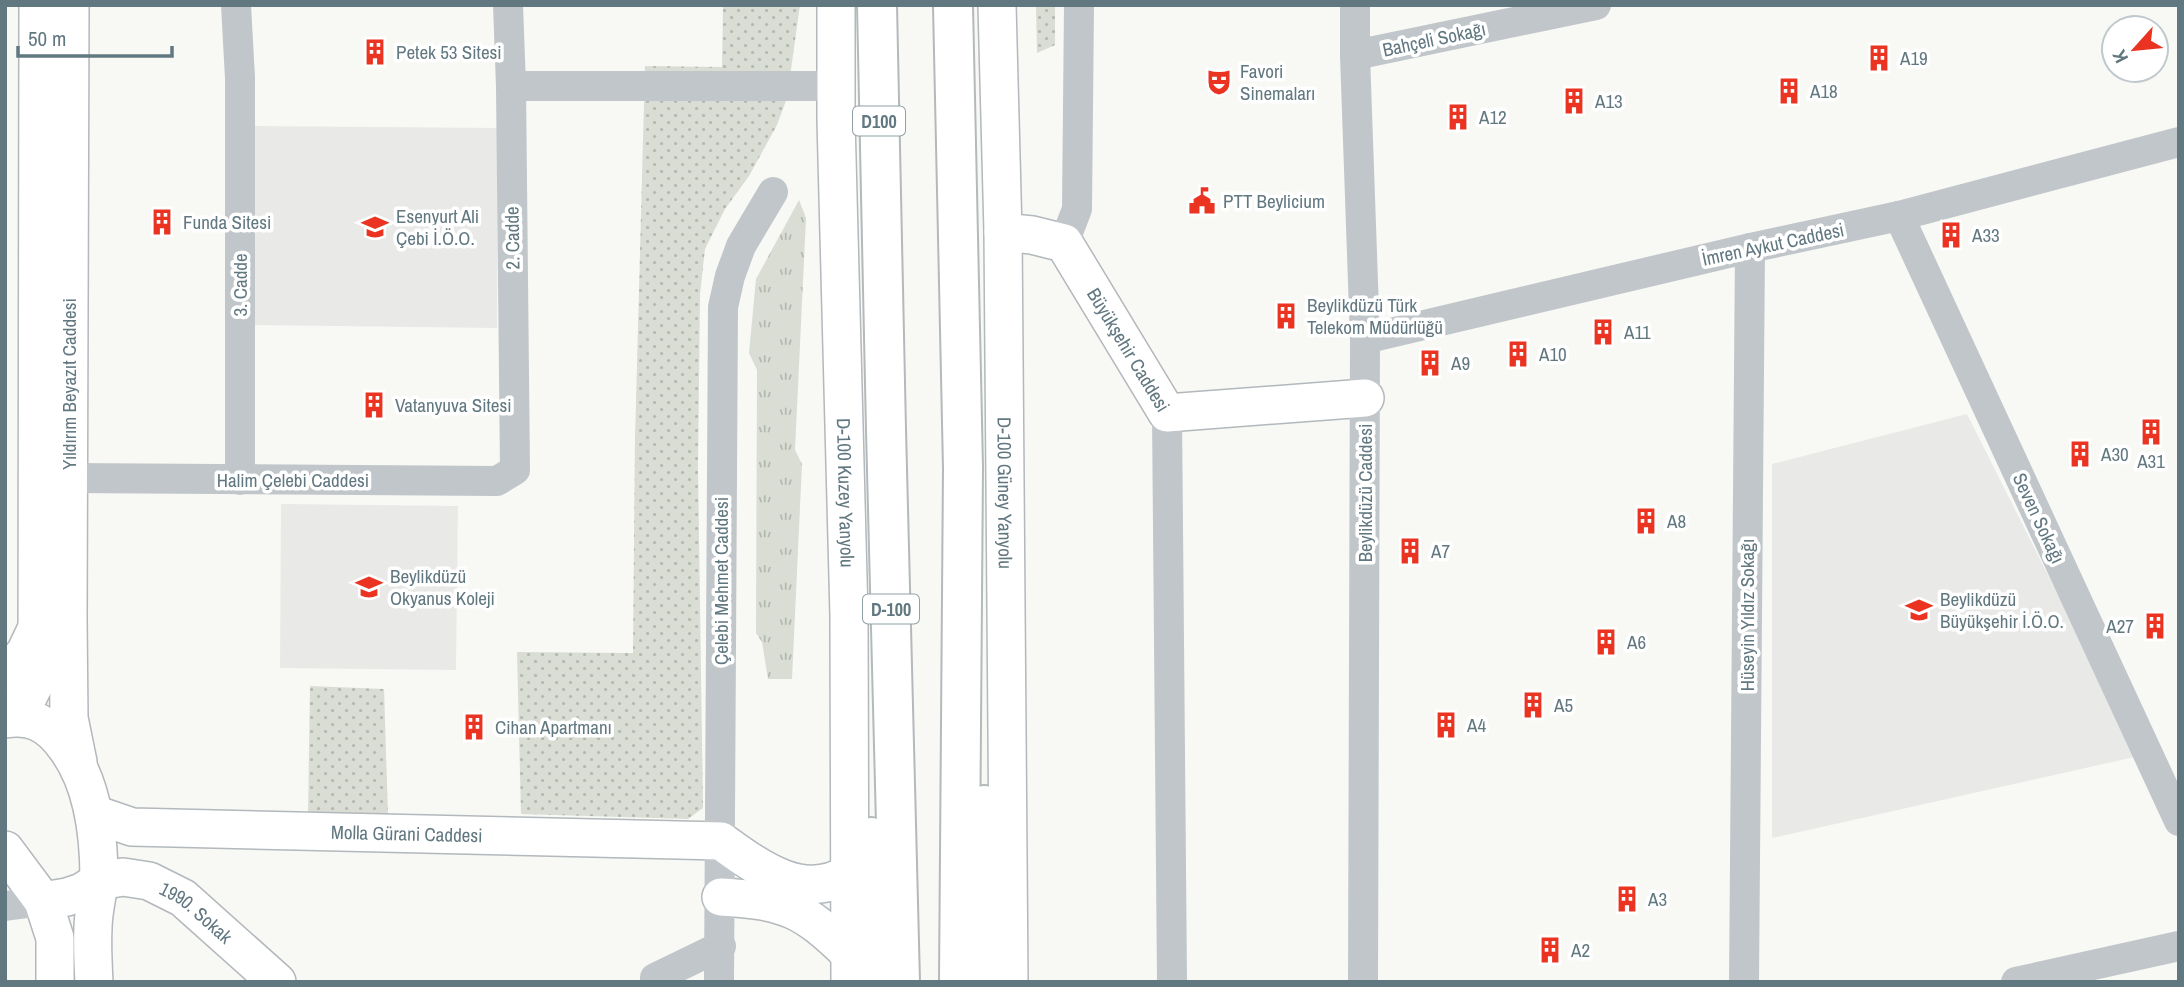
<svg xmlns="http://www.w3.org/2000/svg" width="2184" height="987" font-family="'Archivo Narrow',sans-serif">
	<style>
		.built { fill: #e9e9e8 }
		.grass { fill: url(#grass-tufts) }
		.park { fill: url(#park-dots) }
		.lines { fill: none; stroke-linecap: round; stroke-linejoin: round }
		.major-casing { stroke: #b2b8bc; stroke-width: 40 }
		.highway-casing { stroke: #b4b9bb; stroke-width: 42 }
		.minor { stroke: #c0c6c9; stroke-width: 30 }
		.major { stroke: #fff; stroke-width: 37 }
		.highway { stroke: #fff; stroke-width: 38 }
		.labels { text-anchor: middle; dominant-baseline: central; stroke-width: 7; stroke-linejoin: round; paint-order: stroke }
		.shield { fill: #fff; stroke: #91a0a7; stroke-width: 2 }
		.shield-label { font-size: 18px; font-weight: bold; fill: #627881 }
		.street-label { font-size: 19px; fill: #627881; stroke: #fff }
		.poi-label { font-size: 19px; fill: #627881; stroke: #fff; text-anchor: start }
	</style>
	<defs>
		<pattern id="grass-tufts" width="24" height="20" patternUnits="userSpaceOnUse" patternTransform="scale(1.75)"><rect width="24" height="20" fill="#d9ddd4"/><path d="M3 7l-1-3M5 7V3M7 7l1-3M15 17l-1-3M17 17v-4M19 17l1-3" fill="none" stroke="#b3b8b1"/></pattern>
		<pattern id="park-dots" width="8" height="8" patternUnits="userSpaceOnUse" patternTransform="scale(1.75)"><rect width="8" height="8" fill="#d9ddd4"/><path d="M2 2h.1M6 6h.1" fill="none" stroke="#b3b8b1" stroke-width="1.8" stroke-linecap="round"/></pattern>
	</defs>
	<rect width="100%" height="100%" fill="#f8f8f5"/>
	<g class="built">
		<polygon points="254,126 498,128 497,328 253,325"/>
		<polygon points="1967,414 2139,756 1772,838 1772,464"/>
		<polygon points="281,504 458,506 456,670 280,668"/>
	</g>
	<polygon class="grass" points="799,200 806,218 795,450 802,464 792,679 768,679 762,642 756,633 757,370 749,353 756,279"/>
	<g class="park">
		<polygon points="723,5 800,5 787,98 777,125 749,176 725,209 705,249 700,294 698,467 703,808 688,819 521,814 517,652 633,653 635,439 645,66 722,67"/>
		<polygon points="1036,5 1055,5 1055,45 1037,53"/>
		<polygon points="310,686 384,689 388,817 308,814"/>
	</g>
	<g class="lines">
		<g class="major-casing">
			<g id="major">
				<polyline points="70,5 68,618 69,718 78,762"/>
				<path id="s1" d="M836,5V120L849,616L850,982"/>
				<path id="s2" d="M997,5L1003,232L1009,982"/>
				<path id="s3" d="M1003,232L1032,235L1064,243L1167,413L1365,398"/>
				<polyline points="5,675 25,653 36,630"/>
				<polyline points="5,718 25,703 37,679 38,5"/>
				<path d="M5,719C32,715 49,724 65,746C93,782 99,834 99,879C98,895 93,912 93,928C92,946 93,964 94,982"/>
				<path id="s4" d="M94,814L132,827L721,841C757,867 804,903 849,873"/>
				<polyline points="5,850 43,901 55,938 55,982"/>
				<path d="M721,897C786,901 803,908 850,954"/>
				<path id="s5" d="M43,901L67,897L82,892L99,881L123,877L149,881L183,898L277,982"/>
			</g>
		</g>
		<g class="highway-casing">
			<g id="highway">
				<polyline points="877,5 886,430 900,982"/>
				<polyline points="953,5 963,468 959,982"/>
				<polyline points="984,805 987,982"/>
				<polyline points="871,837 872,982"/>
			</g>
		</g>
		<g class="minor">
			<polyline points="236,5 240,78 240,480"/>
			<polyline points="1355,5 1355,55 1365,339 1363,982"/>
			<polyline points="1355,55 1596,5"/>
			<polyline points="511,86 815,86"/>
			<polyline points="1899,216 2179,821"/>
			<polyline points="1064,243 1077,209 1079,5"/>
			<polyline points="1365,339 1750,248 1899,216 2179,142"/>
			<polyline points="1167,413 1172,982"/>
			<polyline points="68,478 497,481 515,470 511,86 508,5"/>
			<polyline points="5,906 43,901"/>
			<polyline points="655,982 655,978 721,946"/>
			<polyline points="719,982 723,307 730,276 741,246 773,192"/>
			<polyline points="1744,982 1750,248"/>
			<polyline points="2016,982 2179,946"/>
		</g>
		<use href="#major" class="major"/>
		<use href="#highway" class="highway"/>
	</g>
	<defs>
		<g id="building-bare" transform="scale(2.1)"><path d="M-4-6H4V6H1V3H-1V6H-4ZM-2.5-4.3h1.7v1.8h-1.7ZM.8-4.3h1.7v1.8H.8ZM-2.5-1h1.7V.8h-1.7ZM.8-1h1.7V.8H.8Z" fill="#eb3322" stroke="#fff" stroke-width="2.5" paint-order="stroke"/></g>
		<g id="theatre-bare" transform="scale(2.1)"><path d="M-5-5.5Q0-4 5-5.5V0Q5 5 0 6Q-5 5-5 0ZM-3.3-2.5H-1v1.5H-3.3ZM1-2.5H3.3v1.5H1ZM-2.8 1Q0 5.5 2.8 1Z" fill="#eb3322" stroke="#fff" stroke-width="2.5" paint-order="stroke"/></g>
		<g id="civic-bare" transform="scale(2.1)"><path d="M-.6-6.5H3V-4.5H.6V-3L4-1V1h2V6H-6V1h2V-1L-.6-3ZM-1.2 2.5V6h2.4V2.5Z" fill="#eb3322" stroke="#fff" stroke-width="2.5" paint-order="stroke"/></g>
		<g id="school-bare" transform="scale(2.1)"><path d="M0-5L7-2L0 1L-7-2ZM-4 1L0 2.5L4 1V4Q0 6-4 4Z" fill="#eb3322" stroke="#fff" stroke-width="2.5" paint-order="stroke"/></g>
	</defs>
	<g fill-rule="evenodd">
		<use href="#building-bare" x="375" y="52"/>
		<use href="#building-bare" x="1879" y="58"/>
		<use href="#theatre-bare" x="1219" y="82"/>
		<use href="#building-bare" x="1789" y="91"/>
		<use href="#building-bare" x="1574" y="101"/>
		<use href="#building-bare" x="1458" y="117"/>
		<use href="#civic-bare" x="1202" y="201"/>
		<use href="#building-bare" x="162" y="222"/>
		<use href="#school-bare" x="375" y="227"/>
		<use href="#building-bare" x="1951" y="235"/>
		<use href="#building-bare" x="1286" y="316"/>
		<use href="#building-bare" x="1603" y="332"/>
		<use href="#building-bare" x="1518" y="354"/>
		<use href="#building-bare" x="1430" y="363"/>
		<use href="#building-bare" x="374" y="405"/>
		<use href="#building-bare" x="2151" y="432"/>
		<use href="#building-bare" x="2080" y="454"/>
		<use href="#building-bare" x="1646" y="521"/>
		<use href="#building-bare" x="1410" y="551"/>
		<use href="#school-bare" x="369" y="587"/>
		<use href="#school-bare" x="1919" y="610"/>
		<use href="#building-bare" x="2155" y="626"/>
		<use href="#building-bare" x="1606" y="642"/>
		<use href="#building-bare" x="1533" y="705"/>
		<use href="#building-bare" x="1446" y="725"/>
		<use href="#building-bare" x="474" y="727"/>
		<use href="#building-bare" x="1627" y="899"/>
		<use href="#building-bare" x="1550" y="950"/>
	</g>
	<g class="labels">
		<g class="shield">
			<rect x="853" y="106.5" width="52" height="29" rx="5"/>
			<rect x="863" y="594.5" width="56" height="29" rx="5"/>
		</g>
		<g class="shield-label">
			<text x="879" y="121">D100</text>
			<text x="891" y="609">D-100</text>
		</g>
		<g class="street-label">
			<text transform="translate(1434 39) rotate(-12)">Bahçeli Sokağı</text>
			<text transform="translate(512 238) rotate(-91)">2. Cadde</text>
			<text transform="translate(1773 244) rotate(-12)">İmren Aykut Caddesi</text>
			<text transform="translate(240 285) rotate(-90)">3. Cadde</text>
			<text stroke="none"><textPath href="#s3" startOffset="187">Büyükşehir Caddesi</textPath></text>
			<text transform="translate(69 384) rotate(-90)">Yıldırım Beyazıt Caddesi</text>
			<text x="293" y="480">Halim Çelebi Caddesi</text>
			<text stroke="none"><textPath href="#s1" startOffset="488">D-100 Kuzey Yanyolu</textPath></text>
			<text stroke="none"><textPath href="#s2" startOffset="488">D-100 Güney Yanyolu</textPath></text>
			<text transform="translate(1365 493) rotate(-90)">Beylikdüzü Caddesi</text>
			<text transform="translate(2039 518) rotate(65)">Seven Sokağı</text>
			<text transform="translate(721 581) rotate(-90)">Çelebi Mehmet Caddesi</text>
			<text transform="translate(1747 615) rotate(-90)">Hüseyin Yıldız Sokağı</text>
			<text stroke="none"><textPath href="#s4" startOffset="315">Molla Gürani Caddesi</textPath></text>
			<text stroke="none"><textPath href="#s5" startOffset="168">1990. Sokak</textPath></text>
		</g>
		<g class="poi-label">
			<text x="396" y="52">Petek 53 Sitesi</text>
			<text x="1900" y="58">A19</text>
			<text x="1240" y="71">Favori<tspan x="1240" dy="22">Sinemaları</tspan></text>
			<text x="1810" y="91">A18</text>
			<text x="1595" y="101">A13</text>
			<text x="1479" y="117">A12</text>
			<text x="1223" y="201">PTT Beylicium</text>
			<text x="396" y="216">Esenyurt Ali<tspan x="396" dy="22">Çebi İ.Ö.O.</tspan></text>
			<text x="183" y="222">Funda Sitesi</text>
			<text x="1972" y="235">A33</text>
			<text x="1307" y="305">Beylikdüzü Türk<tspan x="1307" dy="22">Telekom Müdürlüğü</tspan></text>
			<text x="1624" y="332">A11</text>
			<text x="1539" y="354">A10</text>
			<text x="1451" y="363">A9</text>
			<text x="395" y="405">Vatanyuva Sitesi</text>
			<text x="2101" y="454">A30</text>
			<text x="2151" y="461" text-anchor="middle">A31</text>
			<text x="1667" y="521">A8</text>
			<text x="1431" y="551">A7</text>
			<text x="390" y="576">Beylikdüzü<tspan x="390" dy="22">Okyanus Koleji</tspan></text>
			<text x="1940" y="599">Beylikdüzü<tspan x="1940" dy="22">Büyükşehir İ.Ö.O.</tspan></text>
			<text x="2134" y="626" text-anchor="end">A27</text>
			<text x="1627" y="642">A6</text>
			<text x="1554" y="705">A5</text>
			<text x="1467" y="725">A4</text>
			<text x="495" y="727">Cihan Apartmanı</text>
			<text x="1648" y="899">A3</text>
			<text x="1571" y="950">A2</text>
		</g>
	</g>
	<rect width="2184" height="987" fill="none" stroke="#627881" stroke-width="14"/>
	<g transform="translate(2135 49) rotate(243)"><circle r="33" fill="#ffffff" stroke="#c0c9cd" stroke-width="2"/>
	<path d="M0-5L12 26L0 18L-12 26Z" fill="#eb3322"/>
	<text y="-10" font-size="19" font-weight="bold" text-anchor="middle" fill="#627881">K</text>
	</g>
	<path d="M18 46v10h154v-10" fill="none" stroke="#627881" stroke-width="3.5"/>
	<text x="28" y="46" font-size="21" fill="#627881" stroke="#ffffff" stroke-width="5" paint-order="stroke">50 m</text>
</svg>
